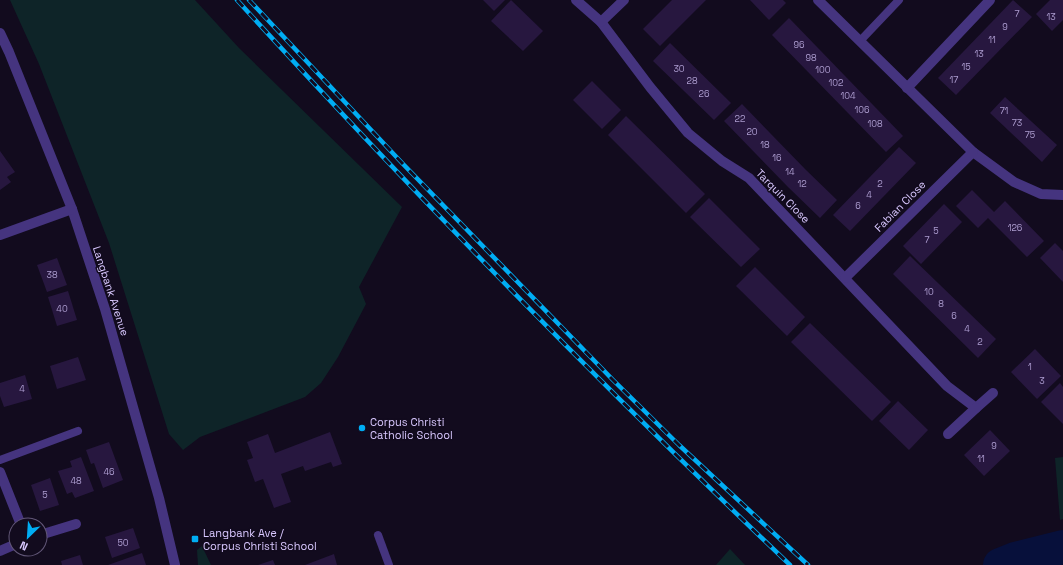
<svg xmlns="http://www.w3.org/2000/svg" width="1063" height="565" font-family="'Space Grotesk',sans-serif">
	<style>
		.green { fill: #0e2428 }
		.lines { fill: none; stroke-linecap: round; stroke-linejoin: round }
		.river { stroke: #07103b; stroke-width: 34 }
		.building { fill: #27173f }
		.service { stroke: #45347f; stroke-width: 8 }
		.minor { stroke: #45347f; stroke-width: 10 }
		.tertiary { stroke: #45347f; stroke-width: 10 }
		.rail-casing { stroke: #00adf3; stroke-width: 4.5 }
		.rail { stroke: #120b1e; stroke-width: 3; stroke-dasharray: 9; stroke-linecap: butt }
		.poi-dot { fill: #00adf3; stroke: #120b1e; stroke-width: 1.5 }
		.labels { text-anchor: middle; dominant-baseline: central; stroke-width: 3; stroke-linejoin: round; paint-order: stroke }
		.number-label { font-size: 9px; fill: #ac9ccf }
		.street-label { font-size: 11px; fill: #d9c8ff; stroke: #120b1e }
		.poi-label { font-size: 11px; fill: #d9c8ff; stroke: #120b1e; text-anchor: start }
	</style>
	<rect width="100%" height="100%" fill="#120b1e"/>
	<g class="green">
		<polygon points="10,0 195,0 239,48 402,207 359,287 366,304 338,357 321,383 305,397 200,437 183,450 169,434 109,243 39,64"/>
		<polygon points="1063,457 1063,519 1060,520 1055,458"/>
		<polygon points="202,546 211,565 198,565 197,550"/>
		<polygon points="730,549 745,565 716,565"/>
	</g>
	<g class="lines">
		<polyline class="river" points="1000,565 1015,559 1063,547"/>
	</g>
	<g class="building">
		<polygon points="483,0 505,0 494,11"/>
		<polygon points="511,0 543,31 523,51 491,21"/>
		<polygon points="672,0 706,0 660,46 643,29"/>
		<polygon points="750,0 783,0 786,3 769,20"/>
		<polygon points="1013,0 1032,17 956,95 938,78"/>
		<polygon points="1050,0 1063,0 1063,20 1052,31 1036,14"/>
		<polygon points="789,18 903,136 886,152 772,35"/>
		<polygon points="670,43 731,103 714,120 653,61"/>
		<polygon points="592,81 621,110 602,129 573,100"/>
		<polygon points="1005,97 1057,145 1042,162 990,113"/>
		<polygon points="742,104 806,170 837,200 820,218 788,187 724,121"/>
		<polygon points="626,116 705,194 686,213 608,135"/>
		<polygon points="899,147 916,163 850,231 833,215"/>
		<polygon points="0,151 15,172 7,177 11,182 0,190"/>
		<polygon points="972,190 994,212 1005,201 1044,241 1027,257 988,218 978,228 956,206"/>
		<polygon points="709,198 760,249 741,267 690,217"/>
		<polygon points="944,204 962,222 921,264 903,246"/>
		<polygon points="1055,243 1063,251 1063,282 1040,258"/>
		<polygon points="910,256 996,339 978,358 893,274"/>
		<polygon points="57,258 67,285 47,292 37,265"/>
		<polygon points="755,267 805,317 787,336 736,286"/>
		<polygon points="68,291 77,320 57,326 48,297"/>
		<polygon points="810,323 891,402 872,421 791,342"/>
		<polygon points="1035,349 1061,376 1037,399 1011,372"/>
		<polygon points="78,357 86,380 57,389 50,366"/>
		<polygon points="25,375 32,399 4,407 0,396 0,383"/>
		<polygon points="1060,383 1063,387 1063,424 1041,402"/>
		<polygon points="898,401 928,430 909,450 879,421"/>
		<polygon points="990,430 1010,451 984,476 964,455"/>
		<polygon points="330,432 342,464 333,467 331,462 305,471 303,466 281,474 291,502 274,508 263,479 255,482 247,460 253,458 247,442 268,434 275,453"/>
		<polygon points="109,442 123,480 103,488 94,463 91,464 86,450"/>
		<polygon points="81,457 94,491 75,498 72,492 67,494 58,471 72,467 70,461"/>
		<polygon points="50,478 59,505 40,511 31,485"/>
		<polygon points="133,528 140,548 112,558 105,537"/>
		<polygon points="142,553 146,565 108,565"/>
		<polygon points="334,554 337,565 305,565"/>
		<polygon points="80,555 83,565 62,565 61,561"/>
		<polygon points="273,560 275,565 258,565"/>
	</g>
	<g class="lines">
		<g class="service">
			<polyline points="860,41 899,0"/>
			<polyline points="0,460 78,431"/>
			<polyline points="378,535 389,565"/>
		</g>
		<g class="minor">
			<polyline points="576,0 601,22 650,87 688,133 722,161 749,178 947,386 976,408 993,393"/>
			<polyline points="818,0 973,152 1014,182 1041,194 1063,195"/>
			<polyline points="601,22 624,0"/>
			<polyline points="907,88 990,0"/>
			<polyline points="845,278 973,152"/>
			<polyline points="948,434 976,408"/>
			<polyline points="0,472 21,525"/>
			<polyline points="40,535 76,524"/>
			<polyline points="0,551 16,544"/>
		</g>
		<g class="tertiary">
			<polyline points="0,33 9,52 72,209 105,309 159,498 175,565"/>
			<polyline points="0,235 72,209"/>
		</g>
		<g class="rail-casing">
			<g id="rail">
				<path d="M237,0C415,195 599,383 790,565"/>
				<polyline points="249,0 403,164 613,380 679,445 808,565"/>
			</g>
		</g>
		<use href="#rail" class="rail"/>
	</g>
	<g class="poi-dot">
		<circle cx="362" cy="428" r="4"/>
		<rect x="191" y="535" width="8" height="8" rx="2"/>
	</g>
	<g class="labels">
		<g class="number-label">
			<text x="1017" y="14">7</text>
			<text x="1051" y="17">13</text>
			<text x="1005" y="27">9</text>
			<text x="992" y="40">11</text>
			<text x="799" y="45">96</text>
			<text x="979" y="54">13</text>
			<text x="811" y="58">98</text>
			<text x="966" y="67">15</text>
			<text x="679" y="69">30</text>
			<text x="823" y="70">100</text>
			<text x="954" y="80">17</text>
			<text x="692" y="81">28</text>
			<text x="836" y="83">102</text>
			<text x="704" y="94">26</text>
			<text x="848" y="96">104</text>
			<text x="862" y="110">106</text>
			<text x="1004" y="111">71</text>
			<text x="740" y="119">22</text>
			<text x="1017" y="123">73</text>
			<text x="875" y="124">108</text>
			<text x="752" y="132">20</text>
			<text x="1030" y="135">75</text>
			<text x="765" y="145">18</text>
			<text x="777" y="158">16</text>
			<text x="790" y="172">14</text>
			<text x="802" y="184">12</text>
			<text x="880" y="184">2</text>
			<text x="869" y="195">4</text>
			<text x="858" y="206">6</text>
			<text x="1015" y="228">126</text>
			<text x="936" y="231">5</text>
			<text x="927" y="240">7</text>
			<text x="52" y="275">38</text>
			<text x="929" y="292">10</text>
			<text x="941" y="304">8</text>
			<text x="62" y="309">40</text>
			<text x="954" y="316">6</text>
			<text x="967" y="329">4</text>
			<text x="980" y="342">2</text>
			<text x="1030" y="367">1</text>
			<text x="1042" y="381">3</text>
			<text x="22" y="389">4</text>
			<text x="994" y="446">9</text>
			<text x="981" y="459">11</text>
			<text x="109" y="472">46</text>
			<text x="76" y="481">48</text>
			<text x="45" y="495">5</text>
			<text x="123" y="543">50</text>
		</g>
		<g class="street-label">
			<text transform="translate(783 196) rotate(45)">Tarquin Close</text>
			<text transform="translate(900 206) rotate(-45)">Fabian Close</text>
			<text transform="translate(111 291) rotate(72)">Langbank Avenue</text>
		</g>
		<g class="poi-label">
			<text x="370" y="422">Corpus Christi<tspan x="370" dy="13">Catholic School</tspan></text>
			<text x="203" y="533">Langbank Ave /<tspan x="203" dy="13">Corpus Christi School</tspan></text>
		</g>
	</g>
	<g transform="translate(28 537) rotate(205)"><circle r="19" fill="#120b1e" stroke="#625778"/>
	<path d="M0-3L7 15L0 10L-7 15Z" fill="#00adf3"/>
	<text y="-6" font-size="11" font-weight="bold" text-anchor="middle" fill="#d9c8ff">N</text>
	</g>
</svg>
